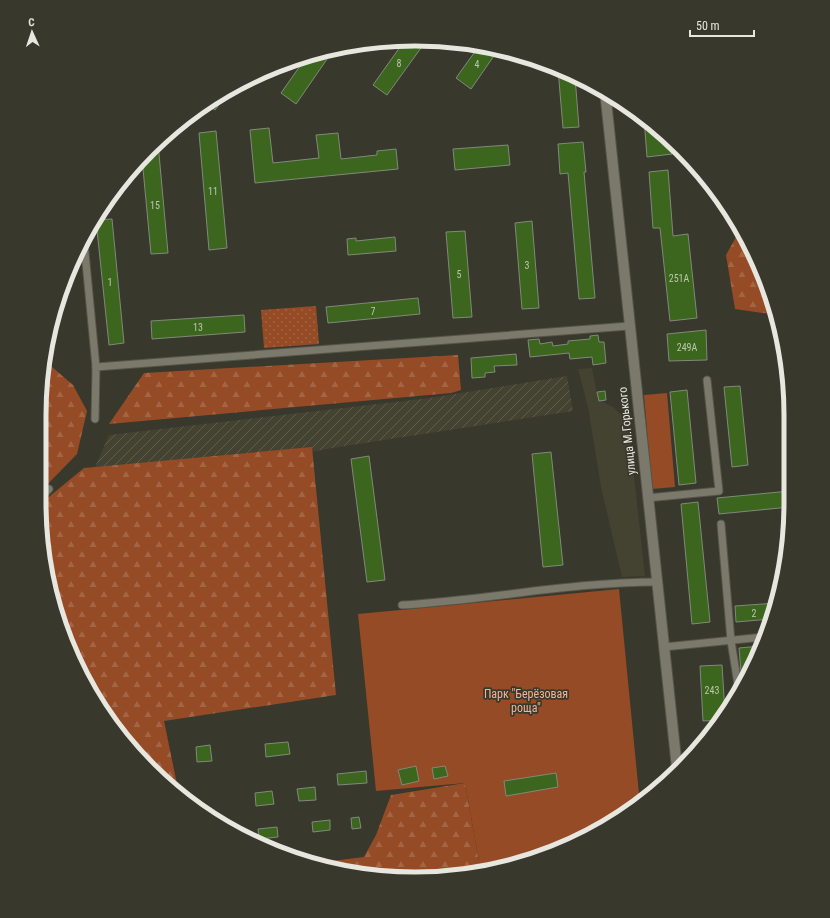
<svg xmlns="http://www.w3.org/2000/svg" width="830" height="918" font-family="'Roboto Condensed',sans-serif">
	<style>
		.built { fill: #444231 }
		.industrial { fill: url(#industrial-furrows) }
		.grass { fill: url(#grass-dots) }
		.forest { fill: url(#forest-firs) }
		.green { fill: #954b26 }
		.building { fill: #3c651d; stroke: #81897c }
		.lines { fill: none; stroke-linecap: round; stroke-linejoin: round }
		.street-casing { stroke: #545449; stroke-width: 9 }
		.secondary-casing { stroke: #545449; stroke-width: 12 }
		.street { stroke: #7a796c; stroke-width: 7 }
		.secondary { stroke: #7a796c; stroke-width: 10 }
		.labels { text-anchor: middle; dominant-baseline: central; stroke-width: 3.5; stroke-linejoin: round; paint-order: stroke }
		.number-label { font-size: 10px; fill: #bcc6ae }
		.street-label { font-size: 12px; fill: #e7e7df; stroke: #39382c }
		.park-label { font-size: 12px; fill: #f3b496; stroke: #39382c }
		.rim { fill: none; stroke: #e7e7df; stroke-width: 5 }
	</style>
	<defs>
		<pattern id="industrial-furrows" width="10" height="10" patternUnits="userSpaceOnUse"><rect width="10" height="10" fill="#444231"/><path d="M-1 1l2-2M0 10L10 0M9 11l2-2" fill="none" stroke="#5f5d4e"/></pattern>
		<pattern id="grass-dots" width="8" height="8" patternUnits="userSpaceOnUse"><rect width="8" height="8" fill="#954b26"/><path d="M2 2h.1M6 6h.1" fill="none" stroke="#a46545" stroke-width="1.8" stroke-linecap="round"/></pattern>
		<pattern id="forest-firs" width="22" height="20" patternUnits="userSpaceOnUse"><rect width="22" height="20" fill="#954b26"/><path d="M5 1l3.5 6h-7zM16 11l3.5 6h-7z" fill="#a46545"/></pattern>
	</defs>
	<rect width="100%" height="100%" fill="#39382c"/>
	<polygon class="built" points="592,368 598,399 613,407 628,421 645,576 622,577 601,487 588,407 578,369"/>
	<polygon class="industrial" points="567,376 573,411 332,448 301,454 95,467 109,435 430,398"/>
	<polygon class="grass" points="316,306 319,344 264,348 261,310"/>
	<g class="forest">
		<polygon points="740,230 752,249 777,315 735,309 726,255"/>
		<polygon points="458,355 461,390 451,393 109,424 144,373"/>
		<polygon points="45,361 73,385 87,411 77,454 39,493"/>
		<polygon points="312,447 336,695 164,721 179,794 117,732 78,669 46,577 39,505 84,468"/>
		<polygon points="465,783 480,867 537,857 512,866 415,879 341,872 316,863 364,857 376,835 391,795"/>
	</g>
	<g class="green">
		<polygon points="667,393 675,487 652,489 644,395"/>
		<polygon points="619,589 640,804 581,840 550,852 480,867 465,783 376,791 358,614"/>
	</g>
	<g class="building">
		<polygon points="405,40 426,41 387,95 373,85"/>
		<polygon points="479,46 498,50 471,89 456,78"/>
		<polygon points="334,49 296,104 281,93 307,56"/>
		<polygon points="558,69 575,77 579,127 563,128"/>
		<polygon points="230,90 215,110 207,104"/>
		<polygon points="644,118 663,132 671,141 672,154 647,157"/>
		<polygon points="269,128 273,163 319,158 316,135 338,133 341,159 377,155 377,151 396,149 398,169 255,183 250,130"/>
		<polygon points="216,131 227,248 209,250 199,133"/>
		<polygon points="583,142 586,172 584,172 595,298 579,299 568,173 560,174 558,144"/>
		<polygon points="158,143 168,253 151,254 142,158"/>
		<polygon points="508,145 510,165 455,170 453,149"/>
		<polygon points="668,170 673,236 688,234 697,318 670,321 660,228 653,228 649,172"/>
		<polygon points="112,219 124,343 109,345 96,220"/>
		<polygon points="532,221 539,308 522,309 515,223"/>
		<polygon points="465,231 472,317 453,318 446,232"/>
		<polygon points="395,237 396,251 348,255 347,239 356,238 356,241"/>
		<polygon points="418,298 420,314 328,323 326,307"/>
		<polygon points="244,315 245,332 152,339 151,321"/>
		<polygon points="706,330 707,360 669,361 667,334"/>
		<polygon points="598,335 599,342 604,342 606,363 593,365 592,357 570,359 569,353 530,357 528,340 539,339 540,344 552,342 553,346 568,344 568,341 590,339 590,336"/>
		<polygon points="516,354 517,365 494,366 495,372 485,373 485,377 472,378 471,358"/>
		<polygon points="740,386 748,465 732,467 724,387"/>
		<polygon points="687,390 696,483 679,485 670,392"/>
		<polygon points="605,391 606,400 599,401 597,392"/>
		<polygon points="551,452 563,565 543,567 532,454"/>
		<polygon points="369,456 385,580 367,582 351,459"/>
		<polygon points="790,491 790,507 719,514 717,498"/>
		<polygon points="698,502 710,622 692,624 681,504"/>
		<polygon points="777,603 771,619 736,622 735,606"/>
		<polygon points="761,646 751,672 741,672 739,648"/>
		<polygon points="722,665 725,713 721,720 703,721 700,666"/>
		<polygon points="288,742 290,754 266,757 265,744"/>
		<polygon points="210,745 212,761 197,762 196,747"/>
		<polygon points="416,766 419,781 402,785 398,770"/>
		<polygon points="445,766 448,776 434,779 432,768"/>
		<polygon points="366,771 367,783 338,785 337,774"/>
		<polygon points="556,773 558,787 506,796 504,781"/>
		<polygon points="315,787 316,800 299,801 297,789"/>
		<polygon points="272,791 274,804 256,806 255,793"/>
		<polygon points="359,817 361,828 352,829 351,818"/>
		<polygon points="330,820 330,830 313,832 312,822"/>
		<polygon points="277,827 278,837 259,839 258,829"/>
	</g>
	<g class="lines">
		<g class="street-casing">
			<g id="street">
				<polyline points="84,242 96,367"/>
				<polyline points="95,419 96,367 629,326"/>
				<polyline points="647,498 719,491 707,380"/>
				<polyline points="39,499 49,489"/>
				<polyline points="721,524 731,641 739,691"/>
				<path d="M402,605C487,600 571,582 657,582"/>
				<polyline points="664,647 764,637"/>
			</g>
		</g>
		<g class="secondary-casing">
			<polyline id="secondary" points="605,91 677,768"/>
		</g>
		<use href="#street" class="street"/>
		<use href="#secondary" class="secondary"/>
	</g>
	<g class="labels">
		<g class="number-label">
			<text x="399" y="63">8</text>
			<text x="477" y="64">4</text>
			<text x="213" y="191">11</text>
			<text x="155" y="205">15</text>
			<text x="527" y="265">3</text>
			<text x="459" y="274">5</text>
			<text x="679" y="278">251А</text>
			<text x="110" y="282">1</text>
			<text x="373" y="311">7</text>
			<text x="198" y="327">13</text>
			<text x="687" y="347">249А</text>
			<text x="754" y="613">2</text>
			<text x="712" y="690">243</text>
		</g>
		<g class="street-label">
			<text transform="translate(627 431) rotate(-96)">улица М.Горького</text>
		</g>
		<g class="park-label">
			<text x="526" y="694">Парк "Берёзовая<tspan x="526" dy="14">роща"</tspan></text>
		</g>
	</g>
	<path d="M0 0H830V918H0ZM415 46H415A369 369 0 0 1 784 415V503A369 369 0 0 1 415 872H415A369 369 0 0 1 46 503V415A369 369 0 0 1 415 46Z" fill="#39382c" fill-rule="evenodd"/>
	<path class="rim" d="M415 46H415A369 369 0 0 1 784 415V503A369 369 0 0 1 415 872H415A369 369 0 0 1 46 503V415A369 369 0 0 1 415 46Z"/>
	<g transform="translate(32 32) rotate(357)" stroke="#39382c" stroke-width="3" paint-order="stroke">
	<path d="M0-3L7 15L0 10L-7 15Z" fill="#e7e7df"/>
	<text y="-6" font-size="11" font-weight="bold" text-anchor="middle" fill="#e7e7df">С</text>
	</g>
	<path d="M690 30v6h64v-6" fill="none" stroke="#e7e7df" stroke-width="2"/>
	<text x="696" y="30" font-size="12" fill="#e7e7df" stroke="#39382c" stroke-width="3" paint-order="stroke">50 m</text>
</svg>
